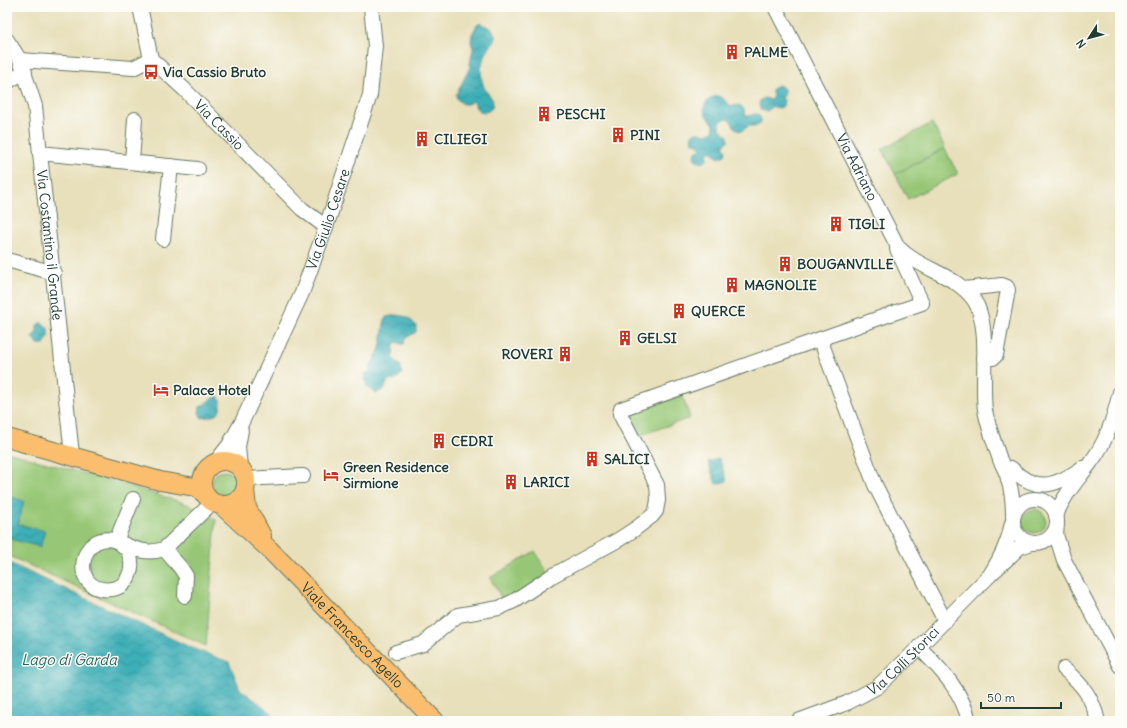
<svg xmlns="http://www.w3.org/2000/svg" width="1127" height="728" font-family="Delius,sans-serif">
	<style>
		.green { fill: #97c776; stroke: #5b8255 }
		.water { fill: url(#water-waves); stroke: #2e7676 }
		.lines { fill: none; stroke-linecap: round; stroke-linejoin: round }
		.minor-casing { stroke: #657663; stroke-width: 16 }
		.major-casing { stroke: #657663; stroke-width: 20 }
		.minor { stroke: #fff; stroke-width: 14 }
		.major { stroke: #fbbe6e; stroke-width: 18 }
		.labels { text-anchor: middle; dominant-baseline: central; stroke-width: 3; stroke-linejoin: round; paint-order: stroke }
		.poi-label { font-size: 14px; font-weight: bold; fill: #1f3d34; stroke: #fdfcf7; text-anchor: start }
		.street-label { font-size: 14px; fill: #1f3d34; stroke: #fdfcf7 }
		.water-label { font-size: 15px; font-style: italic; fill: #2a6562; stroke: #fdfcf7 }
	</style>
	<defs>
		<pattern id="water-waves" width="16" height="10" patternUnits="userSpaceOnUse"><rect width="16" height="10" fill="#3eafb7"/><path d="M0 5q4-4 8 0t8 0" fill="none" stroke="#339096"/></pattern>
	</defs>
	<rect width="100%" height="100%" fill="#fdfcf7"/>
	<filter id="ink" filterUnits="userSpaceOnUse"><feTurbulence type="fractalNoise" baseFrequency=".025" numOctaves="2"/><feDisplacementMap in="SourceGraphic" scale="8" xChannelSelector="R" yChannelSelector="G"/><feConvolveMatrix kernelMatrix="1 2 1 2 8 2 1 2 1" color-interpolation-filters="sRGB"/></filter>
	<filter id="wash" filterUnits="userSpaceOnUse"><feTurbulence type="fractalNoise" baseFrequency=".012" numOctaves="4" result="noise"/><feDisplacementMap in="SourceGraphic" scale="16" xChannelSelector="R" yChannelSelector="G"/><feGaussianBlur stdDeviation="0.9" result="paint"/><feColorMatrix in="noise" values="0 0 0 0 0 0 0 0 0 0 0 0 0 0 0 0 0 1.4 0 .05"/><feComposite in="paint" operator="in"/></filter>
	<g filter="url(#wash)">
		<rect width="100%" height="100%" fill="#e8e0bb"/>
		<g class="green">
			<polygon points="932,123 945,148 895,174 882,149"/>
			<polygon points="945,149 958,174 908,199 895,174"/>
			<polygon points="682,395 690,418 638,436 630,413"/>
			<polygon points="7,452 119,483 187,504 216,520 206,646 7,555"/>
			<circle cx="224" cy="483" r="12"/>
			<circle cx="1034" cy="521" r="12"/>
			<polygon points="535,551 550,575 504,602 490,578"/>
		</g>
		<g class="water">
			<path d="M481,23L492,29L496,37C494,44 489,46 486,52C480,65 479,79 486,91C489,95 491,97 493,101L492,108C486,114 481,113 476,108L474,101L467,104H463L457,99L456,95L469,69L473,48L471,42L472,34L477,25Z"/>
			<path d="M778,85C785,87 787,93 782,98L784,100L783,106L778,109L772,106C769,111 766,112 761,110L759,105L760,100L765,98L771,100L773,96L772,93V89Z"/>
			<path d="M717,96C724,97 725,102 730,105C735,107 739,103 743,108C745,110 744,114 746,116C753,116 757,110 761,119L760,124L757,126H749L743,130L739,131L735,128L731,121C726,118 723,119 720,123V128C724,134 735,138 723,145L726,150L725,155L719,158L716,156L712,151L707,153C710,164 697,166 694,156L696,152L701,149L699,145L693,142C690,138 691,134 696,132L707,134L713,131L714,125C712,121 710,120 707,117C700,108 707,98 717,96Z"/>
			<path d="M397,315L407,317L416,325V332L406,338L404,344H401L397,342L394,344L393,357L396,362L401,366L402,374L395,380H389L387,382L385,389L377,393C367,389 365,385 365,374L370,371C370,362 378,356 380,347C383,337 382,327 386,317Z"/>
			<polygon points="42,322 48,328 48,338 44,344 38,344 32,338 37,331 37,325"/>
			<path d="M218,396C222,403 222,406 218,414L209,417L202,418L199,413L200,407C206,403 211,398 218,396Z"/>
			<polygon points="719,458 727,481 716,484 708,462"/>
			<polygon points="11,497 24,501 18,524 45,531 40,547 7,538 7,513"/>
			<polygon points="7,562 194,649 229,662 240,689 272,713 269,721 7,721"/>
		</g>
	</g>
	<g filter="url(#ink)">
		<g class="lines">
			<g class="minor-casing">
				<g id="minor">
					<path id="s1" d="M140,7L151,59L184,89L302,209L326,227"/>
					<path id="s2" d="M775,7L898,247C920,270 956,274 974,300C991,325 981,379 985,410C988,427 995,444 1000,460C1003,466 1007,473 1008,479C1012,491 1013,503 1013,515"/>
					<path id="s3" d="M7,40L20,60L35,106L72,455"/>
					<polyline points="20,60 133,68 151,59"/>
					<polyline points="7,82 25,72"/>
					<polyline points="40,153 198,169"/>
					<polyline points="132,162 135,119"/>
					<polyline points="163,239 171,166"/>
					<polyline points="897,249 922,303 820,339 875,485 945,621"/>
					<polyline points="7,260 54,273"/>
					<polyline points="964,289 1002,285 1007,287 1008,290 996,355 993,358 984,358"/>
					<path id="s4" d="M214,464L229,445L242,422L302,293L326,227L370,95L375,46L371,7"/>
					<polyline points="240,468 238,447 241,430"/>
					<path d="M1011,468C1035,493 1055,487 1082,468"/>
					<polyline points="246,479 303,476"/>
					<circle cx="1035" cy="521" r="22"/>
					<path d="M1056,516C1063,495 1078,480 1091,462C1107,441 1114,417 1120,392"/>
					<path d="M1012,523C1008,544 1001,557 990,575L1020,547L1032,543"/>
					<polyline points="1057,524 1056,535 1064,560 1120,666"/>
					<polyline points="116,541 133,499"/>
					<path d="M119,542C79,525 67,595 112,589C128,587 135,568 129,554C128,549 122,546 119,542C135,549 146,555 164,549L213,502"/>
					<polyline points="164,549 180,567 186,576 185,596"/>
					<path d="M919,647C940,669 962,690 969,721"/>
					<polyline points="396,652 423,644 458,615 499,608 514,601 550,577 618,540 635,529 652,516 656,511 658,500 657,485 620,414 621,409 820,339"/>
					<path d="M1064,669C1083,685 1092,697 1098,721"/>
					<path id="s5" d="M798,721L847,703L877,687L905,661L990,575"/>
				</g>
			</g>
			<g class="major-casing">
				<g id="major">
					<polyline points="7,438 160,481 195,487 205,494"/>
					<circle cx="224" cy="483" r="22"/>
					<polyline points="245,490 247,508 262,536"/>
					<path id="s6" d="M221,505L269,549L435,721"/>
				</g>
			</g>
			<use href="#minor" class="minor"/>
			<use href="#major" class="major"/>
		</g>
	</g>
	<defs>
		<g id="building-bare" transform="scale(1.2)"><path d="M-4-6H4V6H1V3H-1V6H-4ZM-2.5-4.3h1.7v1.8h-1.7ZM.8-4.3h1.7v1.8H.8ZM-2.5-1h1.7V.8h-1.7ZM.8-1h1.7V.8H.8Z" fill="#c8321e" stroke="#fdfcf7" stroke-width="2.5" paint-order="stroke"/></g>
		<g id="bus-bare" transform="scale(1.2)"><path d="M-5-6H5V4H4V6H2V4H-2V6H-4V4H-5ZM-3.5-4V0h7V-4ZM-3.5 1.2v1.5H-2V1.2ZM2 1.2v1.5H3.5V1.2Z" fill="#c8321e" stroke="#fdfcf7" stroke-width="2.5" paint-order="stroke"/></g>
		<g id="hotel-bare" transform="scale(1.2)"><path d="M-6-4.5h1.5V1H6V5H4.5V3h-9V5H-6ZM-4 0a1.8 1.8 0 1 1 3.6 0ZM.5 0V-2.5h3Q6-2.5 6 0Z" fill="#c8321e" stroke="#fdfcf7" stroke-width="2.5" paint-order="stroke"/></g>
	</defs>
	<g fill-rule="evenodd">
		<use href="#building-bare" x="732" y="52"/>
		<use href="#bus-bare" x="151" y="72"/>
		<use href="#building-bare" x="544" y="114"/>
		<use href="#building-bare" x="618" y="135"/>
		<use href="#building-bare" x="422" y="139"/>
		<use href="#building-bare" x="836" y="224"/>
		<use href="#building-bare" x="785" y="264"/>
		<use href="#building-bare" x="732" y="285"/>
		<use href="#building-bare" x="679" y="311"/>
		<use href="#building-bare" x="625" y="338"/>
		<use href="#building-bare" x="565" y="354"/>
		<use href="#hotel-bare" x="161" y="390"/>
		<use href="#building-bare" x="439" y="441"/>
		<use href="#building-bare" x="592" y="459"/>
		<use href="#hotel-bare" x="331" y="475"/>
		<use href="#building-bare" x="511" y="482"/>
	</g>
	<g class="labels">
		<g class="poi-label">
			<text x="744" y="52">PALME</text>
			<text x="163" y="72">Via Cassio Bruto</text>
			<text x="556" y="114">PESCHI</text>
			<text x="630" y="135">PINI</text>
			<text x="434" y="139">CILIEGI</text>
			<text x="848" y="224">TIGLI</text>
			<text x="797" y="264">BOUGANVILLE</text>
			<text x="744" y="285">MAGNOLIE</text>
			<text x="691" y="311">QUERCE</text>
			<text x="637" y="338">GELSI</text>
			<text x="553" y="354" text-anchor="end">ROVERI</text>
			<text x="173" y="390">Palace Hotel</text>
			<text x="451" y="441">CEDRI</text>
			<text x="604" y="459">SALICI</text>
			<text x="343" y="467">Green Residence<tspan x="343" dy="16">Sirmione</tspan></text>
			<text x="523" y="482">LARICI</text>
		</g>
		<g class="street-label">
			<text stroke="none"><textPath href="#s1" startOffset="148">Via Cassio</textPath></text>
			<text stroke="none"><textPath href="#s2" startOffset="180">Via Adriano</textPath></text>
			<text stroke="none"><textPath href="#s4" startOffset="271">Via Giulio Cesare</textPath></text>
			<text stroke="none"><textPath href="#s3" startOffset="212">Via Costantino il Grande</textPath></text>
			<text stroke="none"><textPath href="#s6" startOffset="185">Viale Francesco Agello</textPath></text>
			<text stroke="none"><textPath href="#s5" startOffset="123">Via Colli Storici</textPath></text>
		</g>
		<g class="water-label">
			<text x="69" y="659">Lago di Garda</text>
		</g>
	</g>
	<rect width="1127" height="728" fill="none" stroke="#fdfcf7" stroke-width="24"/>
	<g transform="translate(1089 38) rotate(234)" stroke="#fdfcf7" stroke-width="3" paint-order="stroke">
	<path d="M0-3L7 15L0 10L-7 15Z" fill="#1f3d34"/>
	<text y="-6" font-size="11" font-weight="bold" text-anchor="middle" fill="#1f3d34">N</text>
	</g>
	<path d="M981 702v6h80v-6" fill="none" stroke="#1f3d34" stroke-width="2"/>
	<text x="987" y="702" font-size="12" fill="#1f3d34" stroke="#fdfcf7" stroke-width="3" paint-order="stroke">50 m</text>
</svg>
